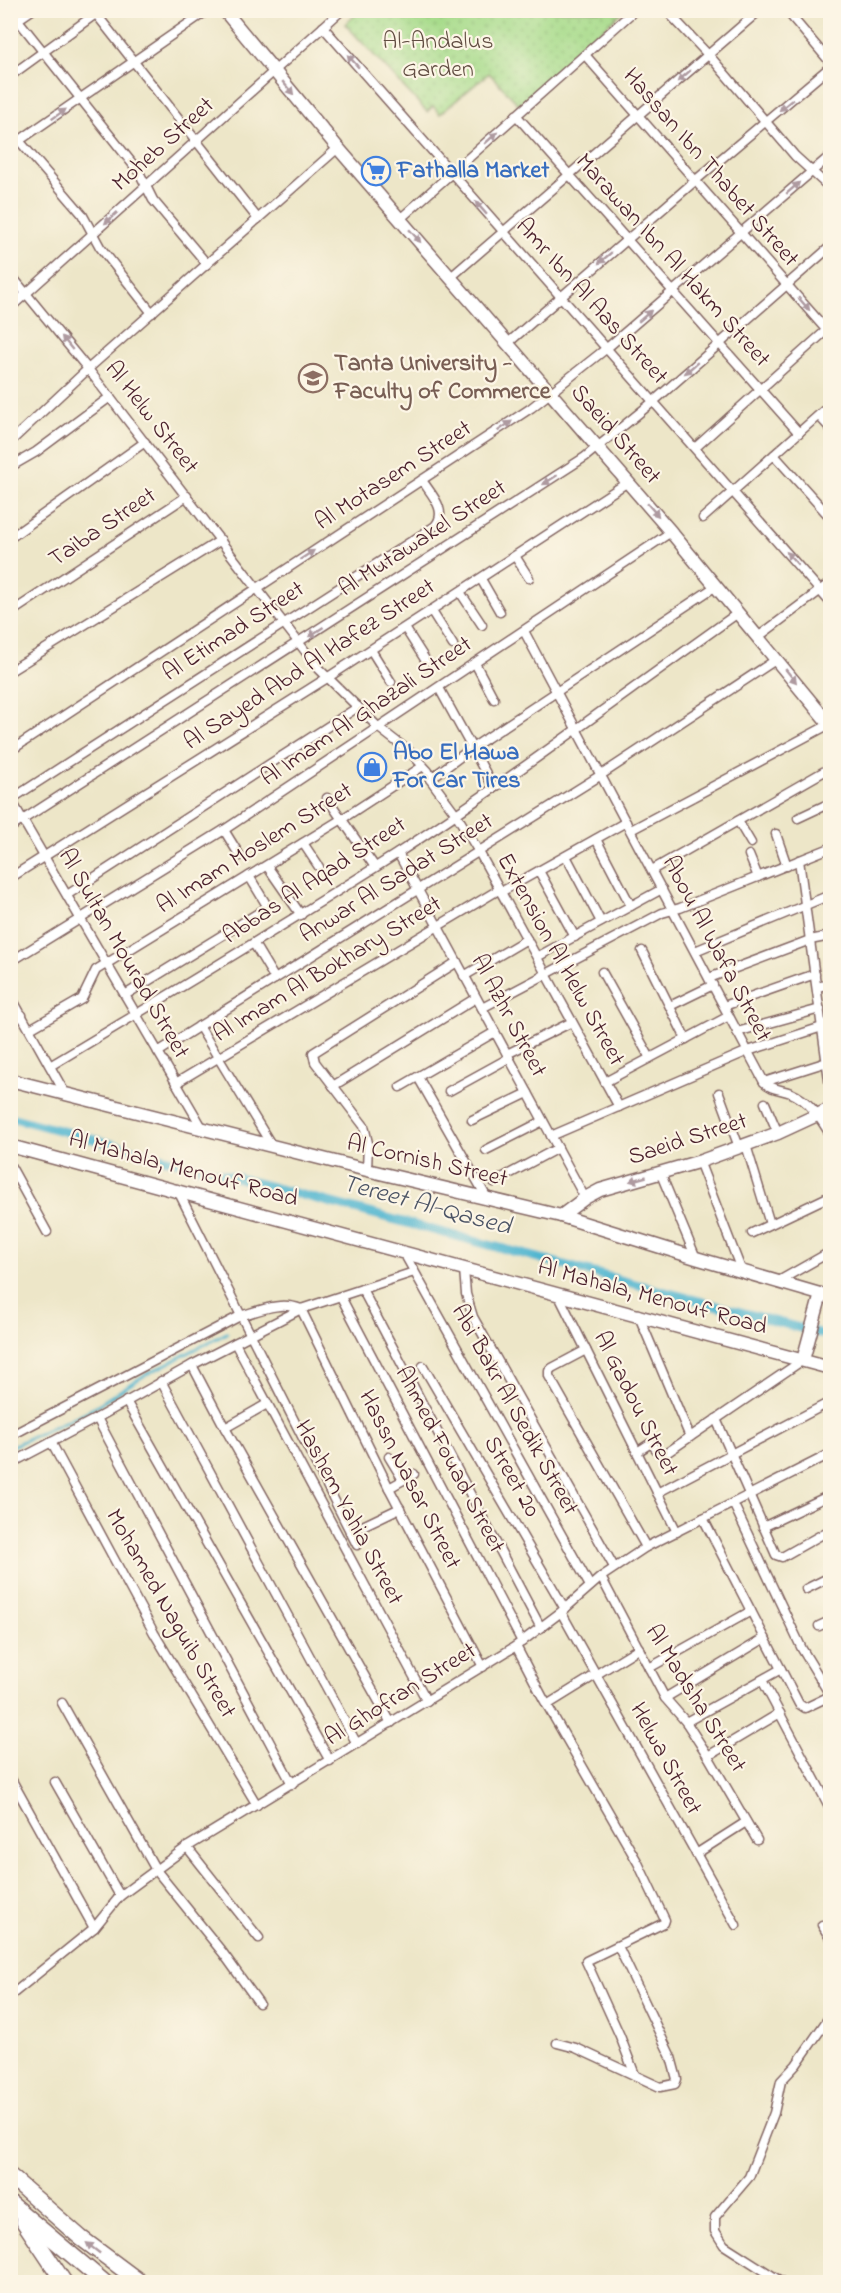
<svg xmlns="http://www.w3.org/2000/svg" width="841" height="2293" font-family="'Indie Flower',sans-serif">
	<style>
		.park { fill: url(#park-dots); stroke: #797e5c; stroke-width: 1.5 }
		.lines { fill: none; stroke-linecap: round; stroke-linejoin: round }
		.stream { stroke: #51b6d0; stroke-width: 3 }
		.canal { stroke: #51b6d0; stroke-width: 9 }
		.street-casing { stroke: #836562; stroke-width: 11 }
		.secondary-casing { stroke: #836562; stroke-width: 15 }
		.highway-casing { stroke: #836562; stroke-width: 18 }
		.street { stroke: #fff; stroke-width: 8 }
		.secondary { stroke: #fff; stroke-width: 12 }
		.highway { stroke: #fff; stroke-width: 15 }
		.oneway { fill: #ae9aa0 }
		.labels { text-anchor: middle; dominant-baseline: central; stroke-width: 4.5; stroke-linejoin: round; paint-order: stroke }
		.park-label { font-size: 24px; fill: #624e43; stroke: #fcf5e5 }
		.street-label { font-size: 24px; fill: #4a1f2b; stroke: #fcf5e5 }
		.shop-label { font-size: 24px; font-weight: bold; fill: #366cbe; stroke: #fcf5e5; text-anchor: start }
		.education-label { font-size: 24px; font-weight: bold; fill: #785e54; stroke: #fcf5e5; text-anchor: start }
		.water-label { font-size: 26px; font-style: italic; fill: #4c5465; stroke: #fcf5e5 }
	</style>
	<defs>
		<pattern id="park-dots" width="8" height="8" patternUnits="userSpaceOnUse" patternTransform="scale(1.5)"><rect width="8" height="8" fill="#a8dc8c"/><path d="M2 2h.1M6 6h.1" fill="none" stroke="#92bc79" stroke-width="1.8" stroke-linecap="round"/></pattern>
	</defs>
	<rect width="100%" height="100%" fill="#fcf5e5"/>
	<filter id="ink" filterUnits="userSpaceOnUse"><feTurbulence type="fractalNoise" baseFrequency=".0167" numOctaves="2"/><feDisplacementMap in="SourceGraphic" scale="12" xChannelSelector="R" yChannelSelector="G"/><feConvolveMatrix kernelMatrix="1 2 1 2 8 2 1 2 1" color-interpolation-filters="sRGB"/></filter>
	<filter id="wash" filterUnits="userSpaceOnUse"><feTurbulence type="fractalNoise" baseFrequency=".008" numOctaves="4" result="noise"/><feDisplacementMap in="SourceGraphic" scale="24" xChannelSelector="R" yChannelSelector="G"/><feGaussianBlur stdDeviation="1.35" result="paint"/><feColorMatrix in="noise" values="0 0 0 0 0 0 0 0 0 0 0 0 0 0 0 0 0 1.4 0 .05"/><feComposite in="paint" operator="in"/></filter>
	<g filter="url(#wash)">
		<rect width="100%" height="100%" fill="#ede6c8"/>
		<polygon class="park" points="360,11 360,10 623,11 519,105 489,73 440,114 433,106 427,112 345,24"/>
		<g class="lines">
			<polyline class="stream" points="10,1447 90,1410 145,1375 227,1333"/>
			<polyline class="canal" points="10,1117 830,1336"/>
		</g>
	</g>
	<g filter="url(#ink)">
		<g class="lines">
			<g class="street-casing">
				<g id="street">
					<polyline points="93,10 258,219"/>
					<polyline points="666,10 714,61 795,156 830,188"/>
					<polyline points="786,10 830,62"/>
					<polyline points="18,20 139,172 153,200 207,264"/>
					<polyline points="10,25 32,10"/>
					<polyline points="323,27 830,602"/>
					<polyline points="585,55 830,334"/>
					<polyline points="10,76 101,10"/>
					<polyline points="516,115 799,433"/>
					<polyline points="10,130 82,214 100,247 152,313"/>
					<polyline points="10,147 208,10"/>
					<polyline points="400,219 635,10"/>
					<polyline points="10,274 88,369 319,669 379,728 410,752 428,771 430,779 456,814 479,852 619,1107"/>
					<polyline points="451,277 760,10"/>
					<polyline points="10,308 342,10"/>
					<polyline points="508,343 696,180 830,67"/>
					<polyline points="819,416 830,428"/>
					<polyline points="10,442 88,369 338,148"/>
					<polyline points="695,448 830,327"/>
					<polyline points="774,455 830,517"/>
					<polyline points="10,467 36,452 110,397"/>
					<polyline points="703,518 830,405"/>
					<polyline points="10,538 145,442"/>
					<polyline points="515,556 529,578"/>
					<polyline points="481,579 500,612"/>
					<polyline points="460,592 482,625"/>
					<polyline points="431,610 453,645"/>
					<polyline points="10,613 187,496"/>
					<polyline points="405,628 426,661"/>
					<path d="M524,631L764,1082C771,1090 781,1089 791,1093C810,1101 820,1118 830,1134"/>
					<polyline points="758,637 830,583"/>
					<polyline points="371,650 391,682"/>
					<polyline points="475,663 494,699"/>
					<polyline points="10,671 221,540"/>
					<polyline points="439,688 494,788"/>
					<polyline points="10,751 531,408 607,348 830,156"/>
					<polyline points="430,779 472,748 716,586"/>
					<polyline points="10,798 203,1129"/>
					<polyline points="327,798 375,867"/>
					<path d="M10,800L435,526C449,511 430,493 422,480"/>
					<polyline points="798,818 830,803"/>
					<polyline points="738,821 751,843"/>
					<polyline points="10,828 585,457 654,401 830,247"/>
					<polyline points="224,830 240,856"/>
					<polyline points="631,830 830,724"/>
					<polyline points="776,834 787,866"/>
					<polyline points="596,839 631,906"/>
					<polyline points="303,843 319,867"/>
					<polyline points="398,853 585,1198"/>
					<polyline points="749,855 758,877"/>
					<polyline points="566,856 601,922"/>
					<polyline points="799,860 830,1087"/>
					<polyline points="267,866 301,915"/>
					<polyline points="652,870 830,768"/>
					<polyline points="539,871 575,937"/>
					<polyline points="10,878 327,678 628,482"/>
					<polyline points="501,892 626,822"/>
					<polyline points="67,895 358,707"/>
					<polyline points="254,944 275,979"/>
					<polyline points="642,951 686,1039"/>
					<polyline points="695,951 830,895"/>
					<polyline points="537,957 662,889"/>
					<polyline points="10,962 224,830 671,532"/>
					<polyline points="602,972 650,1058"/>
					<polyline points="464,976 527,939"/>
					<polyline points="709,978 810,940 830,936"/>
					<polyline points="817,987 830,984"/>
					<polyline points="10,995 66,1095"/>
					<polyline points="125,995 265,909 266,904 249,876"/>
					<polyline points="670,1006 713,985"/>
					<polyline points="724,1006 815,974"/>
					<polyline points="482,1008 662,913 680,908 830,848"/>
					<polyline points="10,1022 22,1015"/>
					<polyline points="199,1026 272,1146"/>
					<polyline points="30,1029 82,999 96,970 342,819 423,766"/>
					<polyline points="737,1032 820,1009"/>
					<polyline points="158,1052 601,775 777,659"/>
					<polyline points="507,1054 572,1022"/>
					<path d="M50,1066C167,996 283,926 398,853C514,777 625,693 738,613"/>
					<polyline points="418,1077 487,1198"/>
					<polyline points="605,1082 729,1016"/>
					<polyline points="764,1082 827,1062"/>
					<polyline points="176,1083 500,889"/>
					<polyline points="333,1086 476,998"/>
					<polyline points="400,1087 495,1032"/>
					<polyline points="449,1091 509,1058"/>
					<polyline points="719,1093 739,1147"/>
					<polyline points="765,1103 778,1133"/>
					<polyline points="472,1120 528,1093"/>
					<polyline points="551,1136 748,1051 822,1027"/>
					<polyline points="746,1145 770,1224"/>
					<polyline points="486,1150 543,1121"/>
					<polyline points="699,1161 742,1272"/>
					<polyline points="10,1165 47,1232"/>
					<polyline points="367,1170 368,1143 364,1126 315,1062 313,1053 457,962"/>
					<polyline points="660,1172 696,1258"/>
					<polyline points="494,1182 558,1148"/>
					<polyline points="177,1189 357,1545"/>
					<polyline points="752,1233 830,1196"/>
					<polyline points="404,1253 590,1586"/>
					<polyline points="464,1269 466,1294 473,1317 614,1567"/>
					<polyline points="777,1282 830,1252"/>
					<polyline points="362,1289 541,1628"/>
					<polyline points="558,1294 677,1532"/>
					<polyline points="341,1297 522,1642"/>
					<polyline points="301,1309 389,1488 483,1667"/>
					<polyline points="638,1314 690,1437"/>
					<polyline points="235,1343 427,1701"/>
					<polyline points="586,1350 552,1368 549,1371 549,1376 646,1547"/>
					<polyline points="192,1365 225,1428 391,1723"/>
					<polyline points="423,1366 565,1609"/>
					<polyline points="161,1381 357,1744"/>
					<polyline points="126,1401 330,1761"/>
					<polyline points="97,1418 292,1784"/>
					<polyline points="716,1419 776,1555 782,1557 830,1530"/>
					<polyline points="225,1428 267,1404"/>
					<path d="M10,1436L240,1316C261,1310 281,1301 301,1309"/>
					<polyline points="51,1442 154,1633 257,1805"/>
					<polyline points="637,1452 651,1443 660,1454 665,1454 803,1360"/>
					<polyline points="389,1457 403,1480"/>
					<polyline points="10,1464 97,1418 192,1365 301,1309 414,1272"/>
					<polyline points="389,1488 414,1474"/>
					<polyline points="657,1493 830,1402"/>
					<polyline points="733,1503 802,1649 830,1695"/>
					<polyline points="703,1518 799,1704 805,1708 830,1696"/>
					<polyline points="763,1527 830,1495"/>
					<polyline points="350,1532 400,1508"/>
					<polyline points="601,1577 665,1698 686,1722 708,1756 757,1840"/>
					<polyline points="806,1589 830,1577"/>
					<polyline points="561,1612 736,1925"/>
					<polyline points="819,1626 830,1621"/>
					<polyline points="516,1646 543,1698 638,1863 665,1920 664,1923 586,1961 620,2036 635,2075"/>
					<polyline points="649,1668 751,1611"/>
					<polyline points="762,1680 830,1808"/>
					<polyline points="665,1698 765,1638"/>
					<polyline points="62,1703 156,1870 223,1953 259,2003"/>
					<polyline points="547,1705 639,1648"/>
					<polyline points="686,1722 781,1669"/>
					<polyline points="708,1756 780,1713"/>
					<polyline points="10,1777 94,1928"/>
					<polyline points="55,1782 120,1896"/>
					<polyline points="187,1847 259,1938"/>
					<polyline points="696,1854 746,1822"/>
					<polyline points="822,1925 830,1938"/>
					<polyline points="10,1996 94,1928 120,1896 187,1847 516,1646 561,1612 601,1577 646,1547 830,1454"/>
					<polyline points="557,2043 576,2048 660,2087 675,2084 677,2079 671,2057 618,1946"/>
					<polyline points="782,2282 724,2245 715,2231 715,2217 749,2177 774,2113 781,2081 796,2065 830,2016"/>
				</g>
			</g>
			<g class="secondary-casing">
				<g id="secondary">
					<polyline points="224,10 338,148 671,532 830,725"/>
					<polyline points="10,1080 367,1170 561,1216 696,1258 830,1297"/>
					<polyline points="10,1146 830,1368"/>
					<polyline points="561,1216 585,1198 600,1190 701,1161 778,1133 830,1109"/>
					<polyline points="803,1360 821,1294"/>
				</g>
			</g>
			<g class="highway-casing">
				<g id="highway">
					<polyline points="10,2176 81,2238 140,2282"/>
					<polyline points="10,2203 104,2282"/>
					<polyline points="24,2222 64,2282"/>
				</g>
			</g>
			<use href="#street" class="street"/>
			<use href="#secondary" class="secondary"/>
			<use href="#highway" class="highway"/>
		</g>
		<defs><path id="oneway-solid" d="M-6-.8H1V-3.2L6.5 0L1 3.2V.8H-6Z" transform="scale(1.5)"/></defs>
		<g class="oneway">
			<use href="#oneway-solid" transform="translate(353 61) rotate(-131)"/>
			<use href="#oneway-solid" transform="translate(684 76) rotate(139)"/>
			<use href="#oneway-solid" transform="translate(288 88) rotate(50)"/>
			<use href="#oneway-solid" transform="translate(786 105) rotate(140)"/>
			<use href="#oneway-solid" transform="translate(59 114) rotate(-35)"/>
			<use href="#oneway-solid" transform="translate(491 138) rotate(-42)"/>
			<use href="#oneway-solid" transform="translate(793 188) rotate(-41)"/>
			<use href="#oneway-solid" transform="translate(481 208) rotate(-131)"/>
			<use href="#oneway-solid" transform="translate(111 218) rotate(138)"/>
			<use href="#oneway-solid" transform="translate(415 236) rotate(49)"/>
			<use href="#oneway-solid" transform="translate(605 258) rotate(139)"/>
			<use href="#oneway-solid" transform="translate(804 304) rotate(49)"/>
			<use href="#oneway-solid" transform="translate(645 316) rotate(-41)"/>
			<use href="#oneway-solid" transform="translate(67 343) rotate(-129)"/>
			<use href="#oneway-solid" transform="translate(691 368) rotate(139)"/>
			<use href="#oneway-solid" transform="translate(505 426) rotate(-35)"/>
			<use href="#oneway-solid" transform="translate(550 480) rotate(147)"/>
			<use href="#oneway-solid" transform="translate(653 510) rotate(49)"/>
			<use href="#oneway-solid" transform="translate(307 555) rotate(-33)"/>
			<use href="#oneway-solid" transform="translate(792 558) rotate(-131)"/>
			<use href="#oneway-solid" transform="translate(316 632) rotate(147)"/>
			<use href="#oneway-solid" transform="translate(791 676) rotate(51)"/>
			<use href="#oneway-solid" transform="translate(638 1179) rotate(164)"/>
			<use href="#oneway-solid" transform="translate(93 2248) rotate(-142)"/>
		</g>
	</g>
	<defs>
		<g id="supermarket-ring" transform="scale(1.5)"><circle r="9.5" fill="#fcf5e5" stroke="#3f7fe0" stroke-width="1.5"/><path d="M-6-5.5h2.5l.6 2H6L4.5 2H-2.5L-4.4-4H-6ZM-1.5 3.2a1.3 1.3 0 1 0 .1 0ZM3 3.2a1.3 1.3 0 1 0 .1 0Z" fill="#3f7fe0"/></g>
		<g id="university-ring" transform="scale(1.5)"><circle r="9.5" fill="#fcf5e5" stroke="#8d6e63" stroke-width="1.5"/><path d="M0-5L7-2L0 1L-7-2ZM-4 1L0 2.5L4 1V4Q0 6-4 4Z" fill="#8d6e63"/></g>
		<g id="shop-ring" transform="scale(1.5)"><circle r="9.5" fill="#fcf5e5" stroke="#3f7fe0" stroke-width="1.5"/><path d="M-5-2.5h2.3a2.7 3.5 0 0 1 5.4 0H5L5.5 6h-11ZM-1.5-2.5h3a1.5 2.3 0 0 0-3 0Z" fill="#3f7fe0"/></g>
	</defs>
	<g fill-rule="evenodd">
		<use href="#supermarket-ring" x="376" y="171"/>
		<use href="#university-ring" x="313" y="378"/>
		<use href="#shop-ring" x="372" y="767"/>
	</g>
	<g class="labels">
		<g class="park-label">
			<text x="438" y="42">Al-Andalus<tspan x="438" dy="28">Garden</tspan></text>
		</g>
		<g class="street-label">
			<text transform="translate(164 145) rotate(-42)">Moheb Street</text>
			<text transform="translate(710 168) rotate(49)">Hassan Ibn Thabet Street</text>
			<text transform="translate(672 261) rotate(48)">Marawan Ibn Al Hakm Street</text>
			<text transform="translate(591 302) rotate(48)">Amr Ibn Al Aas Street</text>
			<text transform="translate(151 418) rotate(52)">Al Helw Street</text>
			<text transform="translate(615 435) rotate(49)">Saeid Street</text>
			<text transform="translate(394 476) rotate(-33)">Al Motasem Street</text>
			<text transform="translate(103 528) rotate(-34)">Taiba Street</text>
			<text transform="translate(423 539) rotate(-33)">Al Mutawakel Street</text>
			<text transform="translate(234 632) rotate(-33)">Al Etimad Street</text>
			<text transform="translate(310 665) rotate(-33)">Al Sayed Abd Al Hafez Street</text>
			<text transform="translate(367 712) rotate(-34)">Al Imam Al Ghazali Street</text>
			<text transform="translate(255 849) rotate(-32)">Al Imam Moslem Street</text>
			<text transform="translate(397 879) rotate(-32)">Anwar Al Sadat Street</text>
			<text transform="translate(315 881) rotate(-33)">Abbas Al Aqad Street</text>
			<text transform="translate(716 949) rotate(62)">Abou Al Wafa Street</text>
			<text transform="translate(123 954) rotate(60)">Al Sultan Mourad Street</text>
			<text transform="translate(560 960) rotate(61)">Extension Al Helw Street</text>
			<text transform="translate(328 970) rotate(-31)">Al Imam Al Bokhary Street</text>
			<text transform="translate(508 1016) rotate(62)">Al Azhr Street</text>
			<text transform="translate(688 1140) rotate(-18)">Saeid Street</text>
			<text transform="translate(427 1162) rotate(13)">Al Cornish Street</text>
			<text transform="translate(183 1170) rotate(15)">Al Mahala, Menouf Road</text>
			<text transform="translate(652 1298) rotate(15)">Al Mahala, Menouf Road</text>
			<text transform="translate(635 1404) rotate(63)">Al Gadou Street</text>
			<text transform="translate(514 1410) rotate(61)">Abi Bakr Al Sedik Street</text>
			<text transform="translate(449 1460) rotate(62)">Ahmed Fouad Street</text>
			<text transform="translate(511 1477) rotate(60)">Street 20</text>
			<text transform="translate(409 1480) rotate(63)">Hassn Nasar Street</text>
			<text transform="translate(348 1513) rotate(62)">Hashem Yahia Street</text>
			<text transform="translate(170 1614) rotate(60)">Mohamed Naguib Street</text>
			<text transform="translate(401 1695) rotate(-32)">Al Ghofran Street</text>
			<text transform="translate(695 1699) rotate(58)">Al Madsha Street</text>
			<text transform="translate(665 1759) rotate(61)">Helwa Street</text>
		</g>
		<g class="shop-label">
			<text x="397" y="171">Fathalla Market</text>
			<text x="393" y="753">Abo El Hawa<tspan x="393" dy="28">For Car Tires</tspan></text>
		</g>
		<g class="education-label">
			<text x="334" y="364">Tanta University -<tspan x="334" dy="28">Faculty of Commerce</tspan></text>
		</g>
		<g class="water-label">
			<text transform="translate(426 1206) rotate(15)">Tereet Al-Qased</text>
		</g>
	</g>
	<rect width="841" height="2293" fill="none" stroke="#fcf5e5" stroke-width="36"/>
</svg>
